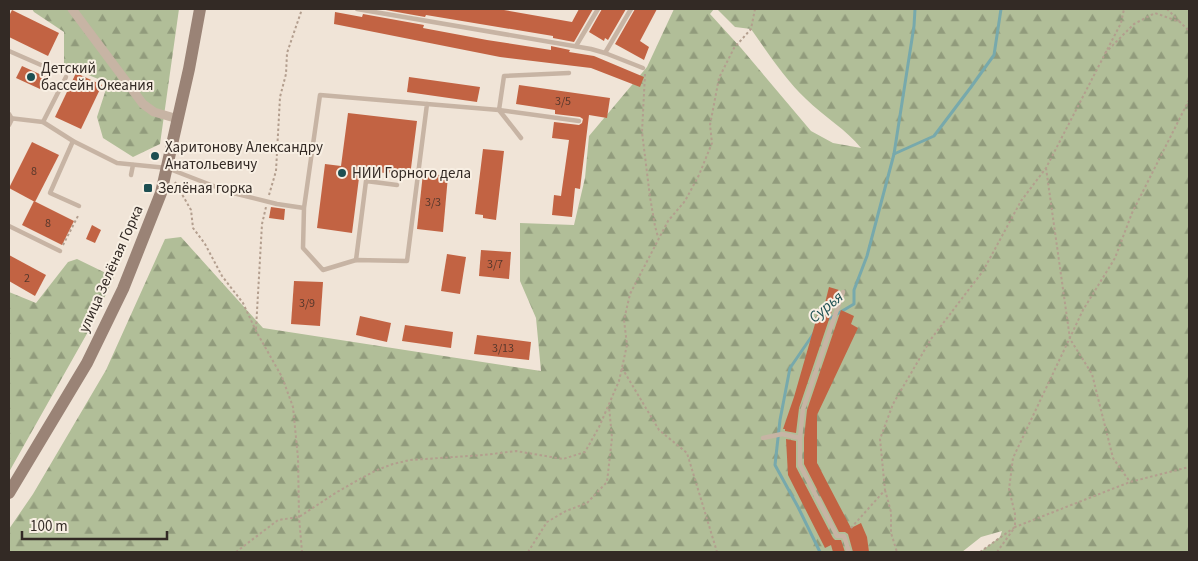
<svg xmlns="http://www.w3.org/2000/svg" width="1198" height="561" font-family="'Source Sans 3',sans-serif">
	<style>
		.forest { fill: url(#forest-firs) }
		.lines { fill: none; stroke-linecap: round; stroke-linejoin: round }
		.stream { stroke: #77a9ac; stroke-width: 3 }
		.building { fill: #c26343 }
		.path { stroke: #b39e8e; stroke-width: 2; stroke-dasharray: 2.5 2.5; stroke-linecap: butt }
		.lane { stroke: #c7b4a4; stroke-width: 4.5 }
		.street { stroke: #c7b4a4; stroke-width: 9 }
		.secondary { stroke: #9a8376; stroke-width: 12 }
		.poi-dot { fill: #1d4f52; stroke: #f8efe3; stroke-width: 2 }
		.labels { text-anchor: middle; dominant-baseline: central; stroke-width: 4; stroke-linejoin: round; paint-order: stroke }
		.number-label { font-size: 12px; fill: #57382c }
		.poi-label { font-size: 15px; fill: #332a25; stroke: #f8efe3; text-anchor: start }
		.street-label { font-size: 15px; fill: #332a25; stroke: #f8efe3 }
		.water-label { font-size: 16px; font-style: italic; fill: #1d4f52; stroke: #f8efe3 }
	</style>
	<defs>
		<pattern id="forest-firs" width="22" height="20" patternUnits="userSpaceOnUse" patternTransform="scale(1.25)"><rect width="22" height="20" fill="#b1be98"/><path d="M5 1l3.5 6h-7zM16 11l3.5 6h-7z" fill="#919b7c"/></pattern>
	</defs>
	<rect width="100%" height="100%" fill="#f0e4d7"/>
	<g class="forest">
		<polygon points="32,9 179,9 160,144 133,157 103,138 97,117 108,83 64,65 64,32 34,12"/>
		<path d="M674,9H714L710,14L741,48L811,131L833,143L861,148C847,130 823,116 806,99C785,79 768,53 751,29L735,27L717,9H1189V552H980L1000,537L1002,531L981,537L962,552H9V529L33,494L106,370L165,239L181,237L263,328L541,371L536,318L520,281V223L574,225L585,178L589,136L647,67Z"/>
		<polygon points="77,259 114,277 89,330 9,472 9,292 36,303 68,262"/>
	</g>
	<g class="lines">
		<g class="stream">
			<polyline points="894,154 934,136 971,87 994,55 1001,9"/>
			<polyline points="827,320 854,304 854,290 867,256 894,154 914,26 915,9"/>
			<polyline points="814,333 790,368 780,420 775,465 798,507 820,552"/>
		</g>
	</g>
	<g class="building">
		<polygon points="380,9 498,9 572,22 579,9 593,9 574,42 553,38 553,36 426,15 425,17"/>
		<polygon points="602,9 626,9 608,40 605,38 604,41 589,32"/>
		<polygon points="635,9 657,9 640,41 649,47 644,60 615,44"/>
		<polygon points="12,10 59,33 48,56 9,37 9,16"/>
		<polygon points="335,12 362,17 363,14 424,25 423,28 487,40 551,50 551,46 570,50 569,52 594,56 644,77 640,87 591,68 500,57 334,24"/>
		<polygon points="22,66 46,77 40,89 16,78"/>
		<polygon points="76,73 102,85 81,129 55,117"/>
		<polygon points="409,77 480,87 477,102 407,92"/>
		<polygon points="519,85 610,98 607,118 589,115 580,189 575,188 572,217 552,215 554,195 561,196 569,140 552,138 554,122 579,125 582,123 583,119 580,117 555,114 555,110 516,104"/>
		<polygon points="348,113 417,121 410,176 360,170 352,233 317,228 325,164 341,166"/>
		<polygon points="32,142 59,155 35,202 9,188"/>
		<polygon points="483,149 504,151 496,220 483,218 483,215 475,214"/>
		<polygon points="423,173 448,176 443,232 417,229"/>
		<polygon points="34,201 74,221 62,245 22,225"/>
		<polygon points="271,207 285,209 284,220 269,218"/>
		<polygon points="92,225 101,230 95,243 86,239"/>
		<polygon points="481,250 511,252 509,279 479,276"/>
		<polygon points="447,254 466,257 460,294 441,291"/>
		<polygon points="9,255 46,275 35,296 9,281"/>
		<polygon points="294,281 323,282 320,326 291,324"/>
		<polygon points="829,287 839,290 799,408 796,433 785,431 785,429 783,429 794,397 819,310 823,311"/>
		<polygon points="841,310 854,316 851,324 858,328 817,415 817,463 851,528 861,523 867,537 869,552 853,552 848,534 845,532 839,532 804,464 804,438 807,410"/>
		<polygon points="360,316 391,323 387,342 356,335"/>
		<polygon points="405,325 453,332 451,348 402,341"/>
		<polygon points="477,335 531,342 529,360 474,354"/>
		<polygon points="786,439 796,441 796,467 833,538 835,540 841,540 845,552 833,552 831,545 825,548 788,475"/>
	</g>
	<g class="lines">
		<g class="path">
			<polyline points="1167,9 1179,21"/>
			<polyline points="1105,53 1134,24 1155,13 1180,22 1189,31"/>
			<polyline points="645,74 642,132 650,197 655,226 658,237"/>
			<polyline points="1046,168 1070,339 1092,374 1113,458 1130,482"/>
			<polyline points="175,182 191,210 193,228 205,244 222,276 243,303 256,331 282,377 293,407 298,458 299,517 302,552"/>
			<polyline points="269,195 276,171 280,97 286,74 287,53 302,9"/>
			<polyline points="63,245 79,214"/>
			<polyline points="256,329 262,224 266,207"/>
			<polyline points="622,368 659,430 687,453 717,552"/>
			<polyline points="885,490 891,512 891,533 897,552"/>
			<polyline points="851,528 885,490 880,439 893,404 931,339 983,271 1021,201 1046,168 1121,23 1124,9"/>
			<polyline points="236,552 278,520 299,517 337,492 358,480 377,470 393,464 410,460 484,455 516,451 563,459 585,452 599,427 619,381 627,345 624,320 630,294 668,221 685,201 699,175 712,143 710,125 719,78 734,48 751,29 755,9"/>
			<polyline points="528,552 547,522 566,511 587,503 607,482 612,438 609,406"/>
			<polyline points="980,552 1015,527 1015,514 1009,489 1013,458 1083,310 1115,258 1132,213 1189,100"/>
			<polyline points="997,552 1015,527 1130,482 1189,467"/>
		</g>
		<g class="lane">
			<polyline points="357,9 591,49 605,53 631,9"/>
			<polyline points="576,46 598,9"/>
			<polyline points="9,51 41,65"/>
			<polyline points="605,53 643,68"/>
			<polyline points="427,104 499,110 504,76 569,73"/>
			<polyline points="9,114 12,119 9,125"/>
			<polyline points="9,118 43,122 73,141 117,163 167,168 229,192 277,204 304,208 320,95 427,104 407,261 356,260 323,270 303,248 304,208"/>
			<polyline points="43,122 66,77"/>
			<polyline points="521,138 499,110 579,121"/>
			<polyline points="73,141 50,193 79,206"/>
			<polyline points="131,175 133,165"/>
			<polyline points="9,226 60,251"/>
			<polyline points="356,260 366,181 397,185"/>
			<polyline points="843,292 803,409 800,438 800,465 837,536 844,536 849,552"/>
			<polyline points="763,438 782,434 800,438"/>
		</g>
		<polyline class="street" points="72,9 143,104 154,112 178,119"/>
		<polyline class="secondary" points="9,493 87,363 123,289 161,193 189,69 200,9"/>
	</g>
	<g class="poi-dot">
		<circle cx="31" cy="77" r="5"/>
		<circle cx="155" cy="156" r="5"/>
		<circle cx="342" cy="173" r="5"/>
		<rect x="143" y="183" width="10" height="10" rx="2.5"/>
	</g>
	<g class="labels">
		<g class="number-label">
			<text x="563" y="101">3/5</text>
			<text x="34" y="171">8</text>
			<text x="433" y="202">3/3</text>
			<text x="48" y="223">8</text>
			<text x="495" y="264">3/7</text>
			<text x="27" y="278">2</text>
			<text x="307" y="303">3/9</text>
			<text x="503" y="348">3/13</text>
		</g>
		<g class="poi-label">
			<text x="41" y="68">Детский<tspan x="41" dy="17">бассейн Океания</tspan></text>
			<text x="165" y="147">Харитонову Александру<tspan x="165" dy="17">Анатольевичу</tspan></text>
			<text x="352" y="173">НИИ Горного дела</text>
			<text x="158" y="188">Зелёная горка</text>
		</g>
		<g class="street-label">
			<text transform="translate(111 269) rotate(-66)">улица Зелёная Горка</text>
		</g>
		<g class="water-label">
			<text transform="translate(826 307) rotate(-40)">Сурья</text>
		</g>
	</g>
	<rect width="1198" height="561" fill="none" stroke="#332a25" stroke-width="20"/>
	<path d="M22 531v8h145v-8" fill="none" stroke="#332a25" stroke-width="2.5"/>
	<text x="30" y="531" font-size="15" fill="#332a25" stroke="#f8efe3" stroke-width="4" paint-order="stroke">100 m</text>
</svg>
